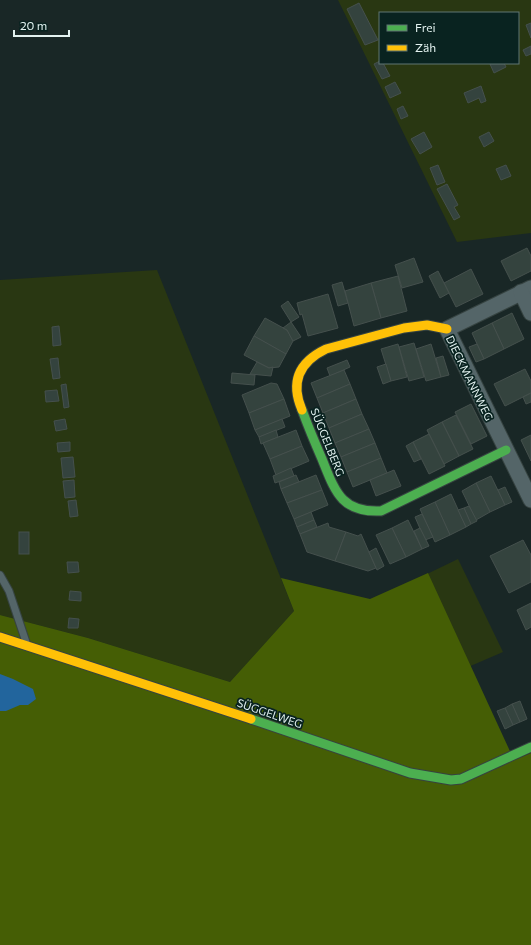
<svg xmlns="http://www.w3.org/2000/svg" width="531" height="945" font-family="Commissioner,sans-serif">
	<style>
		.green { fill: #293712; fill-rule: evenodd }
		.forest { fill: #455e05 }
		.water { fill: #22659d }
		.building { fill: #34433e; stroke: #45504d }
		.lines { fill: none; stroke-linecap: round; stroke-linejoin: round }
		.lane-casing { stroke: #364341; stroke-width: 9 }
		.street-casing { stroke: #364341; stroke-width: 17 }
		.fast-casing { stroke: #364341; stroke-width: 11 }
		.slow-casing { stroke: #364341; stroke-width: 11 }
		.lane { stroke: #546568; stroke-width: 7 }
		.street { stroke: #546568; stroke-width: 15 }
		.fast { stroke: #4caf50; stroke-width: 9 }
		.slow { stroke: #ffc107; stroke-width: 9 }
		.labels { text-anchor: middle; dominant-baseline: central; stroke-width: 3.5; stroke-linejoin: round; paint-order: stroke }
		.street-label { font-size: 11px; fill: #e3f2f0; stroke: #092320 }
	</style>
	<rect width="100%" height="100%" fill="#192726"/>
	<g class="green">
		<path d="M338,0H531V233L457,242ZM380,13H518V63H380Z"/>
		<polygon points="157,270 294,611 230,682 88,638 0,615 0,280"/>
		<polygon points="458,559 503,652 445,677 427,574"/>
	</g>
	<polygon class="forest" points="428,573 514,760 531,753 531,945 0,945 0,615 88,638 230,682 294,611 281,578 370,599"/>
	<polygon class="water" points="0,674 13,679 33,689 36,699 28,705 20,705 6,711 0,711"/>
	<g class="building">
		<polygon points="359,3 378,40 365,45 347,9"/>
		<polygon points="531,23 531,38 526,25"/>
		<polygon points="531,46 531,54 526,56 523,50"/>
		<polygon points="380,61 380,63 383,63 390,76 382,79 374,64"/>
		<polygon points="493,63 504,63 506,67 494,73 490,64"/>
		<polygon points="395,82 401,93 390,98 385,87"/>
		<polygon points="481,86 486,101 481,103 479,98 468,103 464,93"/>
		<polygon points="403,106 408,116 401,119 397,109"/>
		<polygon points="424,132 432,147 420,154 411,139"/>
		<polygon points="489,132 494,141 484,147 479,137"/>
		<polygon points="438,165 445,182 437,185 430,168"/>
		<polygon points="506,165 511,176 501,180 496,169"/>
		<polygon points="447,184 458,205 454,207 460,217 454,220 437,189"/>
		<polygon points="527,248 531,256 531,271 511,281 501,261"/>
		<polygon points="414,258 423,282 402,288 395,265"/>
		<polygon points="471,269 483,294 456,307 444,283"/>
		<polygon points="438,271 449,293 440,298 429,276"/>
		<polygon points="398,276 407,311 381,318 371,283"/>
		<polygon points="342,282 348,303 338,306 332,285"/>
		<polygon points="371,283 381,318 354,326 345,291"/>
		<polygon points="328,294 338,328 308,336 302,314 300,315 297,303"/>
		<polygon points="288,301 299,317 291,322 281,306"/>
		<polygon points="512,313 524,339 504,349 492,323"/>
		<polygon points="265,318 287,330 293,341 286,354 254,336"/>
		<polygon points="291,322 301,337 293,341 287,330 283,328"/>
		<polygon points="492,323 504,349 484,359 472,333"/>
		<polygon points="59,326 61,345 53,346 52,327"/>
		<polygon points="254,336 286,354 279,367 269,368 244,355"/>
		<polygon points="414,343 424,377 409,381 399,347"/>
		<polygon points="398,344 407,377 391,381 381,349"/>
		<polygon points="431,344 441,377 426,381 416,349"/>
		<polygon points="477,344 484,359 476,362 469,347"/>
		<polygon points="443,356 449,375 441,377 436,358"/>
		<polygon points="58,358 60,378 53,379 50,359"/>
		<polygon points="347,360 350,367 330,376 327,368"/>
		<polygon points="257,362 269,368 273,367 271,376 250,374"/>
		<polygon points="386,364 391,381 383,384 377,367"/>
		<polygon points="525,369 531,381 531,393 505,406 494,384"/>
		<polygon points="344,370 350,384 317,398 311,383"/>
		<polygon points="232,373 255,375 254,385 231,383"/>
		<polygon points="271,383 277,384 284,399 249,413 242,395"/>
		<polygon points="66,384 69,407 64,408 61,385"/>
		<polygon points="350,384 356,399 323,413 317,398"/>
		<polygon points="57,390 59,401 46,402 45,391"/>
		<polygon points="531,393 531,402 526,404 523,397"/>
		<polygon points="284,399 290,416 255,430 249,413"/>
		<polygon points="356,399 362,414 329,428 323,413"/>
		<polygon points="471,404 487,436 471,444 455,412"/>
		<polygon points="362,414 369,429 335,443 329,428"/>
		<polygon points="456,415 473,449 459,456 442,422"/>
		<polygon points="65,419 67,429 56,431 54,421"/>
		<polygon points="282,419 285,427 259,437 255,430"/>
		<polygon points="442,422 459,456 444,464 427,430"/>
		<polygon points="369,429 375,443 341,457 335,443"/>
		<polygon points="276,430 278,437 261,444 259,437"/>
		<polygon points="296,430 302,446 270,459 263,443"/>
		<polygon points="429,434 445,466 429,474 413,442"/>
		<polygon points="531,435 531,461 521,440"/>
		<polygon points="70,442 70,451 58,452 57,443"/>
		<polygon points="413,442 421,459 414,462 406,446"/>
		<polygon points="375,443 381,458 347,472 341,457"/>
		<polygon points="302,446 309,461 276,475 270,459"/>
		<polygon points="73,457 75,477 63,478 61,458"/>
		<polygon points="381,458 387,473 353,487 347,472"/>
		<polygon points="291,468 294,476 275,483 273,476"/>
		<polygon points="394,470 401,486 376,496 370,480"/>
		<polygon points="296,475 299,482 281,489 279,482"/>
		<polygon points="316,475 322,490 287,503 281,489"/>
		<polygon points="491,476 505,505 490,512 476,483"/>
		<polygon points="74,480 75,497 65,498 63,481"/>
		<polygon points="476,483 490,512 476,520 462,491"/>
		<polygon points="505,487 512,502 505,505 498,490"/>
		<polygon points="322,490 328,505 294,519 287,503"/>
		<polygon points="451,494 466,527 450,535 435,502"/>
		<polygon points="76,500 78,516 70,517 68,501"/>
		<polygon points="435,502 450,535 435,542 420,509"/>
		<polygon points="469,506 477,521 471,524 464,508"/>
		<polygon points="464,508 471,524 466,527 458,510"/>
		<polygon points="311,512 314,520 297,527 294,519"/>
		<polygon points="422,514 433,537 425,540 415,517"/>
		<polygon points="314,520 317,527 300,534 297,527"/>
		<polygon points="408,520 422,549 406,557 392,528"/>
		<polygon points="328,523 329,527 346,532 335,561 307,552 300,534"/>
		<polygon points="392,528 406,557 390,564 376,535"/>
		<polygon points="420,528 429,546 422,549 414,531"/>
		<rect x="19" y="532" width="10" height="22"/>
		<polygon points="346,532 358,536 361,534 376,568 368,571 335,561"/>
		<polygon points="523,540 531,555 531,582 509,593 490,556"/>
		<polygon points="376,548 384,566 377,570 369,552"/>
		<polygon points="67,562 78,562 79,572 68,573"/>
		<polygon points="70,591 81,592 81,601 69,600"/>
		<polygon points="531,603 531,627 526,630 517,610"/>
		<polygon points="69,618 79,619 78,628 68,628"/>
		<polygon points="520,701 527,719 520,722 512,704"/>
		<polygon points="512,704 520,722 513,725 505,708"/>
		<polygon points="505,708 513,725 505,729 497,711"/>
	</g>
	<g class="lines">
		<g class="lane-casing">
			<polyline id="lane" points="0,575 9,591 26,642"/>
		</g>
		<g class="street-casing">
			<g id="street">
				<polyline points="531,288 447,329 531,500"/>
				<polyline points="521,292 531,313"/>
			</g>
		</g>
		<g class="fast-casing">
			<g id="fast">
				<path d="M302,410C308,426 315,443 322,459C335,491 341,513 381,511L506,450"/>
				<polyline points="251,719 410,773 451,780 461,779 531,747"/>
			</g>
		</g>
		<g class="slow-casing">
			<g id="slow">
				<path d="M302,410C290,382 299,362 326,349L404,328L427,325L447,329"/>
				<polyline points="0,637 251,719"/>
			</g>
		</g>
		<use href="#lane" class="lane"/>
		<use href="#street" class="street"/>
		<use href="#fast" class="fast"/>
		<use href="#slow" class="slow"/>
	</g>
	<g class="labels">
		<g class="street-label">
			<text transform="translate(470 378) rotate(64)">DIECKMANNWEG</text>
			<text transform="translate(328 442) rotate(68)">SÜGGELBERG</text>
			<text transform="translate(270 713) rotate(19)">SÜGGELWEG</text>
		</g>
	</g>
	<rect x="379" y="12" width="140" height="52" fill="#092320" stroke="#607673"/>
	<rect x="387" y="25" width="20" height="6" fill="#4caf50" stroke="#607673"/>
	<text x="415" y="32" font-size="12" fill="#e3f2f0">Frei</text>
	<rect x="387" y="45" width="20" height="6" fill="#ffc107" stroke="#607673"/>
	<text x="415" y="52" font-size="12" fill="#e3f2f0">Zäh</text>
	<path d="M14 30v6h55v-6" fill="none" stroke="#e3f2f0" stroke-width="2"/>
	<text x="20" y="30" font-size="12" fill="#e3f2f0" stroke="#092320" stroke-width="3" paint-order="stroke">20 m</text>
</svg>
